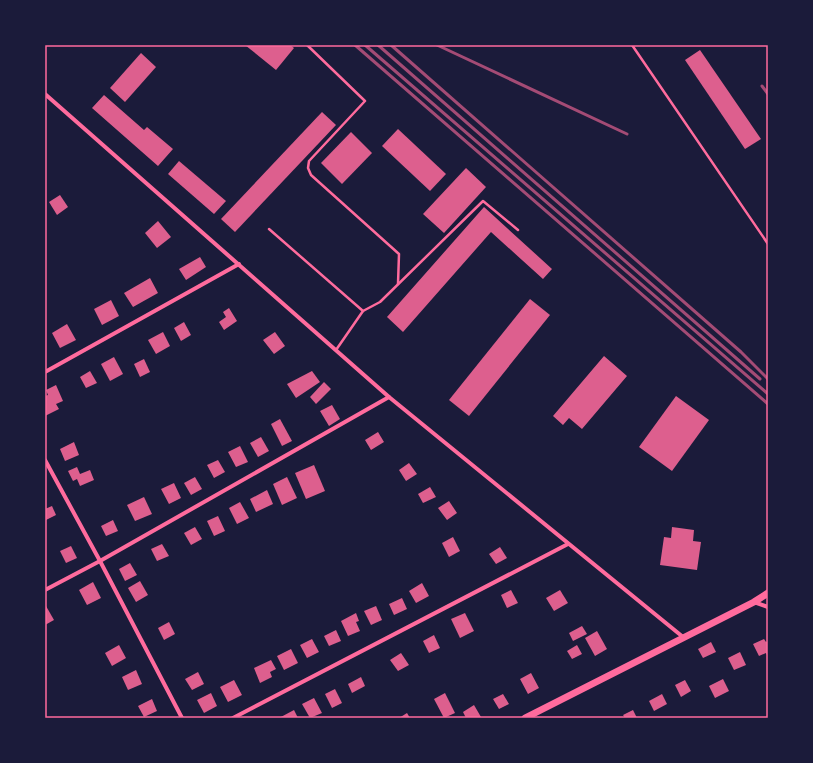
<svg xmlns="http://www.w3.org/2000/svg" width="813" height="763" font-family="Roboto,sans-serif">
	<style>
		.building { fill: #dd5f8e }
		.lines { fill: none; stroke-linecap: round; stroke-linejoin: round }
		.service { stroke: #ff6b9d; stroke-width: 2.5 }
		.minor { stroke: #ff6b9d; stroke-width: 4 }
		.secondary { stroke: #ff6b9d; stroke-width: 7 }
		.rail { stroke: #a44b75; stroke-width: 3 }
		.neatline { fill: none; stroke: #ff6b9d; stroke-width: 1.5 }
	</style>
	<rect width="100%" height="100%" fill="#1b1b3a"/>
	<g class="building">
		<polygon points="245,45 290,45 294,48 276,70"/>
		<polygon points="700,50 761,139 745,149 685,60"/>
		<polygon points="141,53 156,67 125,102 110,88"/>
		<polygon points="104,95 144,130 147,127 173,149 158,166 92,108"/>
		<polygon points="322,112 336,125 235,232 221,219"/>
		<polygon points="398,129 446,174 430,191 382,146"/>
		<polygon points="351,132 372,153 342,184 321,163"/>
		<polygon points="179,161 226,201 214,214 168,174"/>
		<polygon points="466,168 486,187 444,233 423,214"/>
		<polygon points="60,195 68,207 57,215 49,202"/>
		<polygon points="484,207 552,269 543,279 491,232 403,332 387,317"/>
		<polygon points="158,221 171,237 157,248 145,233"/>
		<polygon points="200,257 206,267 186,280 179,269"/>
		<polygon points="150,278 158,293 133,307 124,293"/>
		<polygon points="530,299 550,315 469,416 449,400"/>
		<polygon points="111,300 119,316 102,325 94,309"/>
		<polygon points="229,308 237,321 224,330 219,322 226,317 223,312"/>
		<polygon points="184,322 191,335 181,341 174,328"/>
		<polygon points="67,324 76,340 60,348 52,333"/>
		<polygon points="163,332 170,346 156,354 148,340"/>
		<polygon points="275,332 285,346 274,354 263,340"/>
		<polygon points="604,356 627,376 582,429 569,418 563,425 553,416"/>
		<polygon points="114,357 123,374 110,381 101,364"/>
		<polygon points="144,359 150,372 140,377 134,364"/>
		<polygon points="90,371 97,383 86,388 80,377"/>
		<polygon points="312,371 320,382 296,398 287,384"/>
		<polygon points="324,382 331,389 316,404 310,397"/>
		<polygon points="56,385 63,401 56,404 59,409 45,416 45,396 48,395 46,390"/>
		<polygon points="676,396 709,420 672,471 639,447"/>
		<polygon points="332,405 340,419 329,426 320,411"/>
		<polygon points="280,419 292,441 282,446 271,424"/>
		<polygon points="378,432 384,442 371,450 365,440"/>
		<polygon points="261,437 269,451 258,457 250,443"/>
		<polygon points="74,442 79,455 65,461 60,449"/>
		<polygon points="240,446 248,462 236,467 228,452"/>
		<polygon points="218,460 225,472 214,478 207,465"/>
		<polygon points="409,463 417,474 406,481 399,470"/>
		<polygon points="314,465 325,491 306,499 295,473"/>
		<polygon points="77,467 80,474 90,470 94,480 80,486 77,479 73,481 68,471"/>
		<polygon points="195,477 202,489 191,495 184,483"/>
		<polygon points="287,477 297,498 282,505 273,484"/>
		<polygon points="174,483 181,498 169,504 161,489"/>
		<polygon points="430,487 436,497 423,503 418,494"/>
		<polygon points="267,490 273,504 256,512 250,499"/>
		<polygon points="144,497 152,514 135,521 127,505"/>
		<polygon points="449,501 457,513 447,520 438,508"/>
		<polygon points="240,502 249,518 237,524 229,508"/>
		<polygon points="52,506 56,515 46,520 45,509"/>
		<polygon points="218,516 225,531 214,536 207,521"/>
		<polygon points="113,520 118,531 106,536 101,526"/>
		<polygon points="195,527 202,539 191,545 184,533"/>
		<polygon points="672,527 694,530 693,541 701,542 697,570 660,565 664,537 671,538"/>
		<polygon points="453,537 460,551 449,557 442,543"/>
		<polygon points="162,544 169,556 157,561 151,549"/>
		<polygon points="71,546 77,558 66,563 60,551"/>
		<polygon points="500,547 507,558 496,564 489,554"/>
		<polygon points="130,563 137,575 125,581 119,569"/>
		<polygon points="140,581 148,595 136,602 128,588"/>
		<polygon points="93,582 101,598 87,605 79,590"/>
		<polygon points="422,583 429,596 416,603 409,591"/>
		<polygon points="511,590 518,603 507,608 501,595"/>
		<polygon points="560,590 568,603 554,611 546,598"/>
		<polygon points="402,598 407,609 394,615 389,604"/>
		<polygon points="45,606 46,606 54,620 45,625"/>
		<polygon points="376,606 382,620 371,625 364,611"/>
		<polygon points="356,613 359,621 356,622 360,631 348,636 341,621"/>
		<polygon points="465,613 474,631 460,638 451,619"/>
		<polygon points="169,622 175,634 164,640 158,628"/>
		<polygon points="582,626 587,634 573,641 569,633"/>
		<polygon points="336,630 341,641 329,646 324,636"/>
		<polygon points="597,631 607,649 595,656 585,638"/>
		<polygon points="434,635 440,648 429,653 423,641"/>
		<polygon points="312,639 319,652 307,658 300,645"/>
		<polygon points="764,639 766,642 768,641 768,657 766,653 759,656 753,644"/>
		<polygon points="711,642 716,652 703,658 698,649"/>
		<polygon points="119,645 126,658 112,666 105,653"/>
		<polygon points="577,645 582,654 572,659 567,651"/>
		<polygon points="291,649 298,663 284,670 277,656"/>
		<polygon points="740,652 746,665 734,670 728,658"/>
		<polygon points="401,653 409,665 398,671 390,660"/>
		<polygon points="271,660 276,669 270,672 272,677 260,683 254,668"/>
		<polygon points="136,670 142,684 128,690 122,677"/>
		<polygon points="198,672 204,684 192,690 185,679"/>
		<polygon points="531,673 539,688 528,694 520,679"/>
		<polygon points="361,677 365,686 352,693 348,684"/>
		<polygon points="723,679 729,691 715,698 709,686"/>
		<polygon points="234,680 242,695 228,702 220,687"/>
		<polygon points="685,680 691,691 681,697 675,685"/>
		<polygon points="335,689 342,703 332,708 325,694"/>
		<polygon points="211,693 217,706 204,713 197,700"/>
		<polygon points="445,693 455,713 444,718 434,699"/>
		<polygon points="503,694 509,704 499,709 493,699"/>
		<polygon points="662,694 667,704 654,711 649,701"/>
		<polygon points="314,698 322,713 310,718 302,704"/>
		<polygon points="152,699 157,711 144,717 138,706"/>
		<polygon points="474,705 481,717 466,718 463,712"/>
		<polygon points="294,710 298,718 279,718"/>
		<polygon points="633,710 637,718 625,718 623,715"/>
		<polygon points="407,713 410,718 399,718"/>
	</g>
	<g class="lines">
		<g class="service">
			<polyline points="307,45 365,101 309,161 308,168 311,175 399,254 398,284"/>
			<polyline points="632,45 768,244"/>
			<polyline points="269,229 363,311"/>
			<polyline points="336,350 363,311 380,302 483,201 518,230"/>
		</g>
		<g class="minor">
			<polyline points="45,94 389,397 683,637"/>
			<polyline points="45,372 239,264"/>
			<polyline points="45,460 100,561 182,718"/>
			<polyline points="45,590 100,561 389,397"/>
			<polyline points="754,602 768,607"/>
			<polyline points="233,718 568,544"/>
		</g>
		<polyline class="secondary" points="525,718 754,602 768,593"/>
		<g class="rail">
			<polyline points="355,45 768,404"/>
			<polyline points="365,45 768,394"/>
			<polyline points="378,45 760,379"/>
			<polyline points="391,45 741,352 768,379"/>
			<polyline points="437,45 627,134"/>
			<polyline points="762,86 768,94"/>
		</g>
	</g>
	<rect width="813" height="763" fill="none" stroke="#1b1b3a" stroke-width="92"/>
	<rect x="46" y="46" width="721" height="671" class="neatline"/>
</svg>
